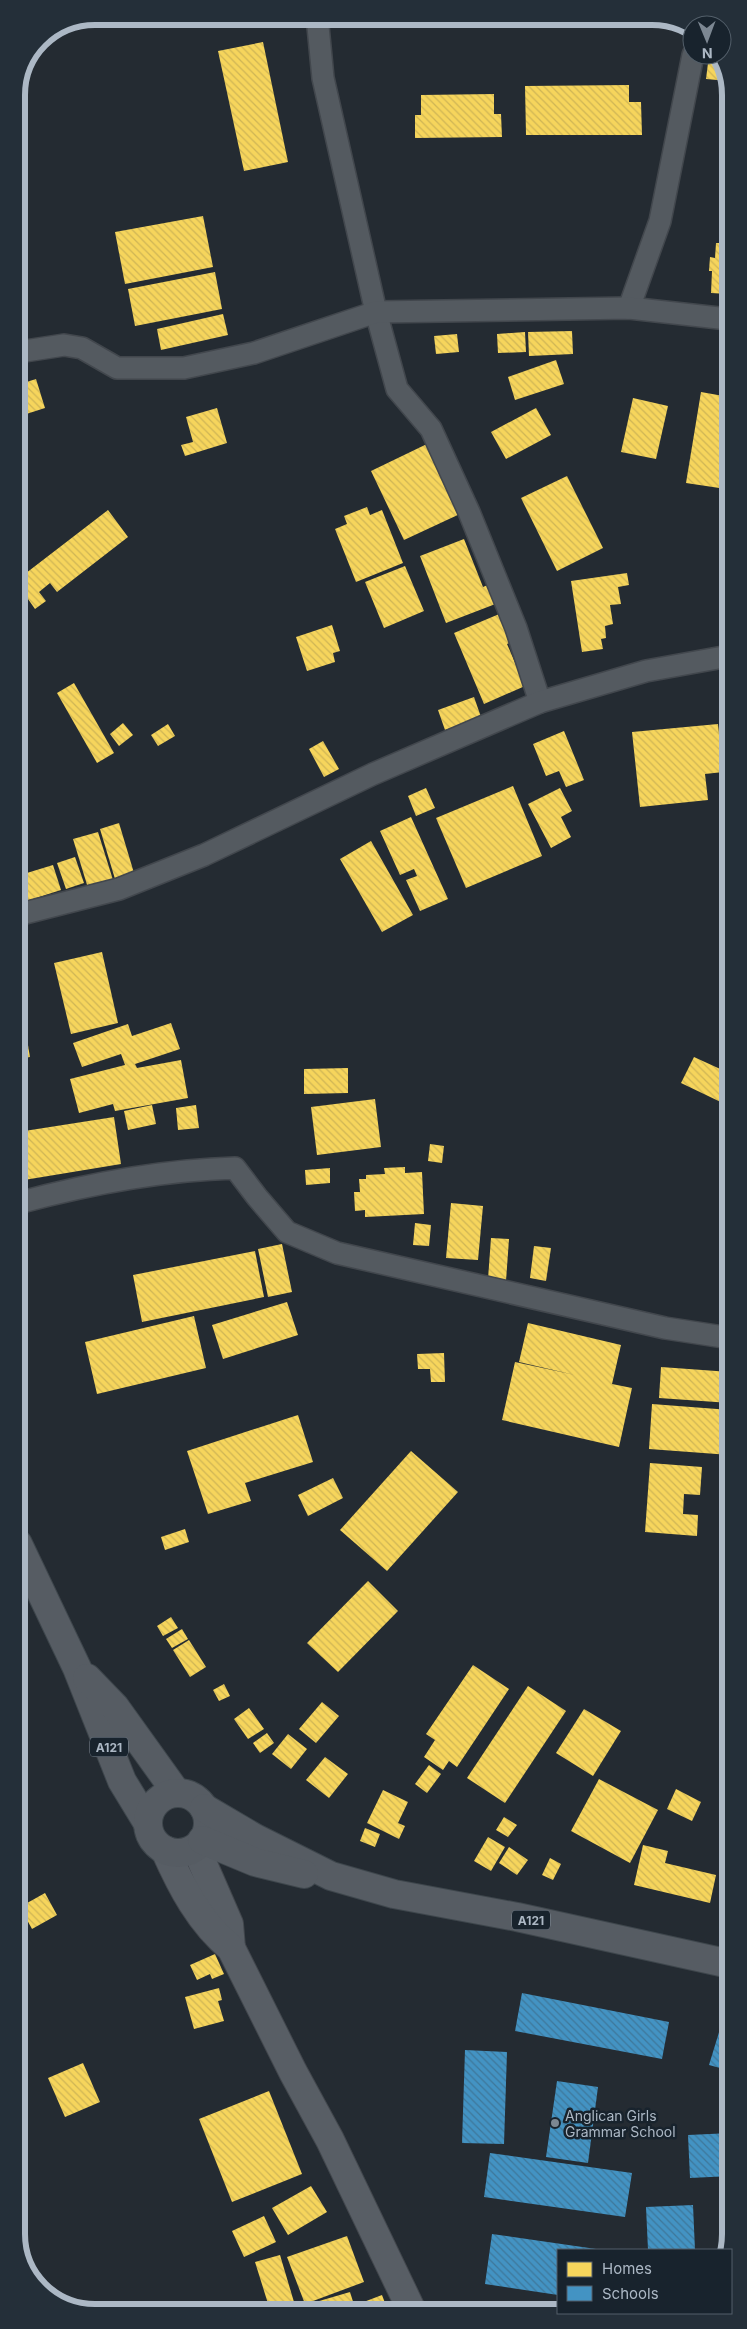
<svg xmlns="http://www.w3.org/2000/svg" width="747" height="2329" font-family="Inter,sans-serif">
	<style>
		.homes { fill: url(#homes-back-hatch) }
		.schools { fill: url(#schools-back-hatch) }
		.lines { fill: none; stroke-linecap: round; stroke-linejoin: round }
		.street-casing { stroke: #42474d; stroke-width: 24 }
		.secondary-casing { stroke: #42474d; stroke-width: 30 }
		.primary-casing { stroke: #3e464c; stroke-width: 30 }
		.street { stroke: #545a60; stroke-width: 21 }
		.secondary { stroke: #585e65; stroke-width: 28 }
		.primary { stroke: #565c63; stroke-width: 28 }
		.poi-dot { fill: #7c8792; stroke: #18232d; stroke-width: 2 }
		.labels { text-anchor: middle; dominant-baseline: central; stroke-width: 5; stroke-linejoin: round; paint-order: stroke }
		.shield { fill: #18232d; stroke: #808b97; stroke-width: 1 }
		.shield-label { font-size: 12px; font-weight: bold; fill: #acb8c5 }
		.poi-label { font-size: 14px; fill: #acb8c5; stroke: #18232d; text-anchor: start }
		.rim { fill: none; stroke: #acb8c5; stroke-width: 6 }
	</style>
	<defs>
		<pattern id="homes-back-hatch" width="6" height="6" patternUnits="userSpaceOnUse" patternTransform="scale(1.25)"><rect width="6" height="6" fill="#f6d55c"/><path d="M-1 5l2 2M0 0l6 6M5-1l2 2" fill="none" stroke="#cfb555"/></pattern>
		<pattern id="schools-back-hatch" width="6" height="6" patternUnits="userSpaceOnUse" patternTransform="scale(1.25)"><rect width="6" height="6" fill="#4393c3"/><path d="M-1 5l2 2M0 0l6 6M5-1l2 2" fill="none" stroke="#3e779a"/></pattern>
	</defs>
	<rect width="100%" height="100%" fill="#242b32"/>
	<g class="homes">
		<polygon points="263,42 288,162 244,171 218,51"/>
		<polygon points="709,55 716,55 728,75 728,81 706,79"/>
		<polygon points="629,85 629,102 641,102 642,135 526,135 525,86"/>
		<polygon points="494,94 494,114 501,114 502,137 415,138 415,115 421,115 421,95"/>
		<polygon points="203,216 213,267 125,284 115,232"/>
		<polygon points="724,218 728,218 728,294 711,293 712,271 709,271 710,257 715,258 716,243 722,243"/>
		<polygon points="215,272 222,309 135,326 128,289"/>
		<polygon points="223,314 228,335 161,350 157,329"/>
		<polygon points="572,331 573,354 529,356 528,332"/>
		<polygon points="525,332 526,352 498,353 497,334"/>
		<polygon points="457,334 459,352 436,354 434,336"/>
		<polygon points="556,360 564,384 515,400 508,377"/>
		<polygon points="36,379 45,408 17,417 17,385"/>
		<polygon points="701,392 729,397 729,472 726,489 686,483"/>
		<polygon points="633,398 668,406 656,459 621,452"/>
		<polygon points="217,408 227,443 185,456 181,445 193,442 186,417"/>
		<polygon points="536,408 551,435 506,459 491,432"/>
		<polygon points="429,443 462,513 404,540 371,471"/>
		<polygon points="567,476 603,548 557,571 521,498"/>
		<polygon points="367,507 370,515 382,510 403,563 356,582 335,529 347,524 344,516"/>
		<polygon points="108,510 128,537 57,592 50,583 39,592 46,601 35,609 28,599 17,608 17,580"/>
		<polygon points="464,539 483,587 490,584 498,603 446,623 420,556"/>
		<polygon points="405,566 424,611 384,628 365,582"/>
		<polygon points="627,573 629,585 618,587 621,604 610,605 613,624 605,626 606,638 601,639 603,649 582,652 571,581"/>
		<polygon points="504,612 516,640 507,644 525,686 484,704 454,633"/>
		<polygon points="332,625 340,651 333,653 335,662 307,671 296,637"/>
		<polygon points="74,683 114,753 97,763 57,693"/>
		<polygon points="474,697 481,717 445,730 438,710"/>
		<polygon points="123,723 133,735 119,746 110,734"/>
		<polygon points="168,724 175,736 158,746 151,735"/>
		<polygon points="718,724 723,772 705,774 708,800 640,807 632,732"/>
		<polygon points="564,731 584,780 566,787 559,771 546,776 533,744"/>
		<polygon points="323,741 339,769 324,777 309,749"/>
		<polygon points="513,786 542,856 466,888 436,818"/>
		<polygon points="426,788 435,808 416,816 408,796"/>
		<polygon points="560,788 572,811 561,817 571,837 551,848 528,804"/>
		<polygon points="411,817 448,899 420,911 406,880 417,876 414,869 400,875 380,831"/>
		<polygon points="119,823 134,873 115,879 100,829"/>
		<polygon points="98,832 113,880 88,888 73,839"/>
		<polygon points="371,841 413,915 382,932 340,859"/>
		<polygon points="75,857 84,883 66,889 57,863"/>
		<polygon points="53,865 61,890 17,904 17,876"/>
		<polygon points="102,952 118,1023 71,1034 54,963"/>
		<polygon points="17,1010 22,1010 30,1057 18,1059"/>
		<polygon points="171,1023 180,1049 135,1064 137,1068 181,1060 188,1098 115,1111 113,1104 79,1113 70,1079 125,1065 121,1054 82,1067 73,1043 128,1024 132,1036"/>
		<polygon points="694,1057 729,1073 729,1106 681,1083"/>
		<polygon points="348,1068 348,1093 304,1094 304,1069"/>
		<polygon points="375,1099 381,1147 317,1155 311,1107"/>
		<polygon points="152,1105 156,1124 128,1130 124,1111"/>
		<polygon points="196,1105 199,1128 178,1130 176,1108"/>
		<polygon points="114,1117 121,1164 18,1181 18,1132"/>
		<polygon points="430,1144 444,1146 442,1163 428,1161"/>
		<polygon points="405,1167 405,1173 422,1172 424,1214 365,1217 365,1210 355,1211 354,1192 360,1192 359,1179 366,1179 366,1175 385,1174 384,1168"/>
		<polygon points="330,1168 330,1183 306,1185 305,1170"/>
		<polygon points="451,1203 483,1206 478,1260 446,1258"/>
		<polygon points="415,1223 431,1225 429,1246 413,1245"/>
		<polygon points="24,1227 26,1245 18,1246 18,1228"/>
		<polygon points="491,1238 509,1239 506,1281 488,1279"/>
		<polygon points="282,1244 292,1292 268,1297 258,1249"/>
		<polygon points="534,1246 551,1248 546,1281 530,1278"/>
		<polygon points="255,1251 264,1297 142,1322 133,1275"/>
		<polygon points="287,1302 298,1335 223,1359 212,1325"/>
		<polygon points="194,1316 206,1368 97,1394 85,1342"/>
		<polygon points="528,1323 621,1345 612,1384 632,1388 619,1447 502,1420 515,1362 575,1375 519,1362"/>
		<polygon points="444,1353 445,1382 431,1382 430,1369 418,1369 417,1354"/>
		<polygon points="661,1367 730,1372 730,1403 659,1398"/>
		<polygon points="652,1404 730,1410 730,1455 649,1449"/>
		<polygon points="298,1415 313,1462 245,1483 251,1501 208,1514 187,1451"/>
		<polygon points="411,1451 458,1492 387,1571 340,1530"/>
		<polygon points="650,1463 702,1467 700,1495 684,1494 683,1514 698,1515 697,1536 645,1532"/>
		<polygon points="333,1478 343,1498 308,1516 298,1495"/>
		<polygon points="185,1529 189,1542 165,1550 161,1537"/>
		<polygon points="368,1581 398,1611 338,1672 307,1643"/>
		<polygon points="171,1617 178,1628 163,1636 157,1626"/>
		<polygon points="182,1629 188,1639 172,1648 166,1639"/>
		<polygon points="189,1640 206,1667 190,1677 173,1650"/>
		<polygon points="473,1665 509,1689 457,1767 449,1761 443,1770 424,1757 435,1740 426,1734"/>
		<polygon points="224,1684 230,1696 219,1701 213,1690"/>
		<polygon points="528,1686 566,1711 505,1803 467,1778"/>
		<polygon points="322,1702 339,1716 316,1743 299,1729"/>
		<polygon points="249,1708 264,1729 248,1739 234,1719"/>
		<polygon points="584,1709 621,1731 593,1776 556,1753"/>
		<polygon points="267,1733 274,1743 260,1753 253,1743"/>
		<polygon points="288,1734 307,1749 291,1769 272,1754"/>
		<polygon points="325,1757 348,1774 329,1798 306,1780"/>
		<polygon points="429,1765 441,1774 427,1793 415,1784"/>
		<polygon points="599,1779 658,1810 630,1863 571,1831"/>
		<polygon points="676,1789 701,1802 692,1821 667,1809"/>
		<polygon points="383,1790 408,1802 398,1823 405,1826 399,1839 367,1823"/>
		<polygon points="504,1817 517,1825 508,1837 496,1830"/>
		<polygon points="365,1828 380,1834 375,1847 360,1841"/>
		<polygon points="488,1837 505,1847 491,1871 474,1861"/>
		<polygon points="643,1845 668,1851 665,1863 716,1875 710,1903 634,1885"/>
		<polygon points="509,1847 528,1860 517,1875 499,1863"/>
		<polygon points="550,1858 561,1864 553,1880 542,1875"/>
		<polygon points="45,1893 57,1915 32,1929 20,1907"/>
		<polygon points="18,1917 26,1932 18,1936"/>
		<polygon points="215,1954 224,1974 212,1979 210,1974 197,1980 190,1965"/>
		<polygon points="219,1988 222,2000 218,2001 224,2021 194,2029 185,1997"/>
		<polygon points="83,2063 100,2102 65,2117 48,2078"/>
		<polygon points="269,2091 302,2174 232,2202 199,2119"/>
		<polygon points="311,2186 327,2212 288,2235 272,2208"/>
		<polygon points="264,2216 276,2242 244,2257 232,2231"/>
		<polygon points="347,2236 364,2282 305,2304 287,2257"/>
		<polygon points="280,2255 294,2302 270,2310 255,2262"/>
		<polygon points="350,2292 356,2311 285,2312 285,2311"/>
		<polygon points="382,2295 388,2311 365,2311 361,2303"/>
	</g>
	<g class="schools">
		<polygon points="522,1993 669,2022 662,2059 515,2031"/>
		<polygon points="720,2029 731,2032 731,2071 709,2065"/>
		<polygon points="465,2050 507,2052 504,2144 462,2143"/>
		<polygon points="557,2081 598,2087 588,2163 546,2157"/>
		<polygon points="731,2133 731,2176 690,2178 688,2135"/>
		<polygon points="490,2153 632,2173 625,2217 484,2197"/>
		<polygon points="693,2205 695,2250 648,2250 646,2207"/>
		<polygon points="492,2234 596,2249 596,2250 558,2250 558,2295 485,2284"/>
	</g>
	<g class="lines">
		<g class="street-casing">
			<g id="street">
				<polyline points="317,16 323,78 376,312 397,389 431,429 469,512 516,628 540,702"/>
				<polyline points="629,308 660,221 693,55"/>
				<polyline points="25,351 64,345 82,348 117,368 184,368 254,353 376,312 629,308 728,319"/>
				<polyline points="17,915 119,889 204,855 373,774 540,702 646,671 729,656"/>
				<path d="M18,1203C88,1184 163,1170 235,1168L257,1197L287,1232L337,1253L665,1328L730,1338"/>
			</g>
		</g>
		<g class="secondary-casing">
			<g id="secondary">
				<polyline points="196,1848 229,1924 231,1948"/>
				<path d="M165,1850C181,1886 200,1923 231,1948L293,2072L330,2140L412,2311"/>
			</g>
		</g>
		<g class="primary-casing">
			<g id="primary">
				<polyline points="18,1544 77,1668 122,1781 147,1822"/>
				<polyline points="87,1678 115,1707 176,1792"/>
				<circle cx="178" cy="1823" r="30"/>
				<polyline points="204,1808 255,1838 331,1876 394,1894 517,1917 730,1964"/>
				<polyline points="202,1840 255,1862 304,1874"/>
			</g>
		</g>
		<use href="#street" class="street"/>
		<use href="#secondary" class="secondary"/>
		<use href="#primary" class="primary"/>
	</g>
	<circle class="poi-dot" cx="555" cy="2123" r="5"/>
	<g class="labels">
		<g class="shield">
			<rect x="90" y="1737.5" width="38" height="19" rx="4"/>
			<rect x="512" y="1910.5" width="38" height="19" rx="4"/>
		</g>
		<g class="shield-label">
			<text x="109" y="1747">A121</text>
			<text x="531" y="1920">A121</text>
		</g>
		<g class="poi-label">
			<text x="565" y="2115">Anglican Girls<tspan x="565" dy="16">Grammar School</tspan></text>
		</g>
	</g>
	<path d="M0 0H747V2329H0ZM95 25H652A70 70 0 0 1 722 95V2234A70 70 0 0 1 652 2304H95A70 70 0 0 1 25 2234V95A70 70 0 0 1 95 25Z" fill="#242f39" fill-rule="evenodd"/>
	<path class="rim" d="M95 25H652A70 70 0 0 1 722 95V2234A70 70 0 0 1 652 2304H95A70 70 0 0 1 25 2234V95A70 70 0 0 1 95 25Z"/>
	<rect x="557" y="2249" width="175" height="65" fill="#18232d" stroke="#535f6a"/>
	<rect x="567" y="2262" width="25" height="15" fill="#f6d55c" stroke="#535f6a"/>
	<text x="602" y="2274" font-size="15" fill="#acb8c5">Homes</text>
	<rect x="567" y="2286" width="25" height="15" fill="#4393c3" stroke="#535f6a"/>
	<text x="602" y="2299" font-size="15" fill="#acb8c5">Schools</text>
	<g transform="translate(707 40) rotate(179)"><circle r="24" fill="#18232d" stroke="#535f6a"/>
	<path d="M0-4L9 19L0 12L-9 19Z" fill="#7c8792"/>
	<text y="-8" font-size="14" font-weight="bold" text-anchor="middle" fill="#acb8c5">N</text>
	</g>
</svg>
